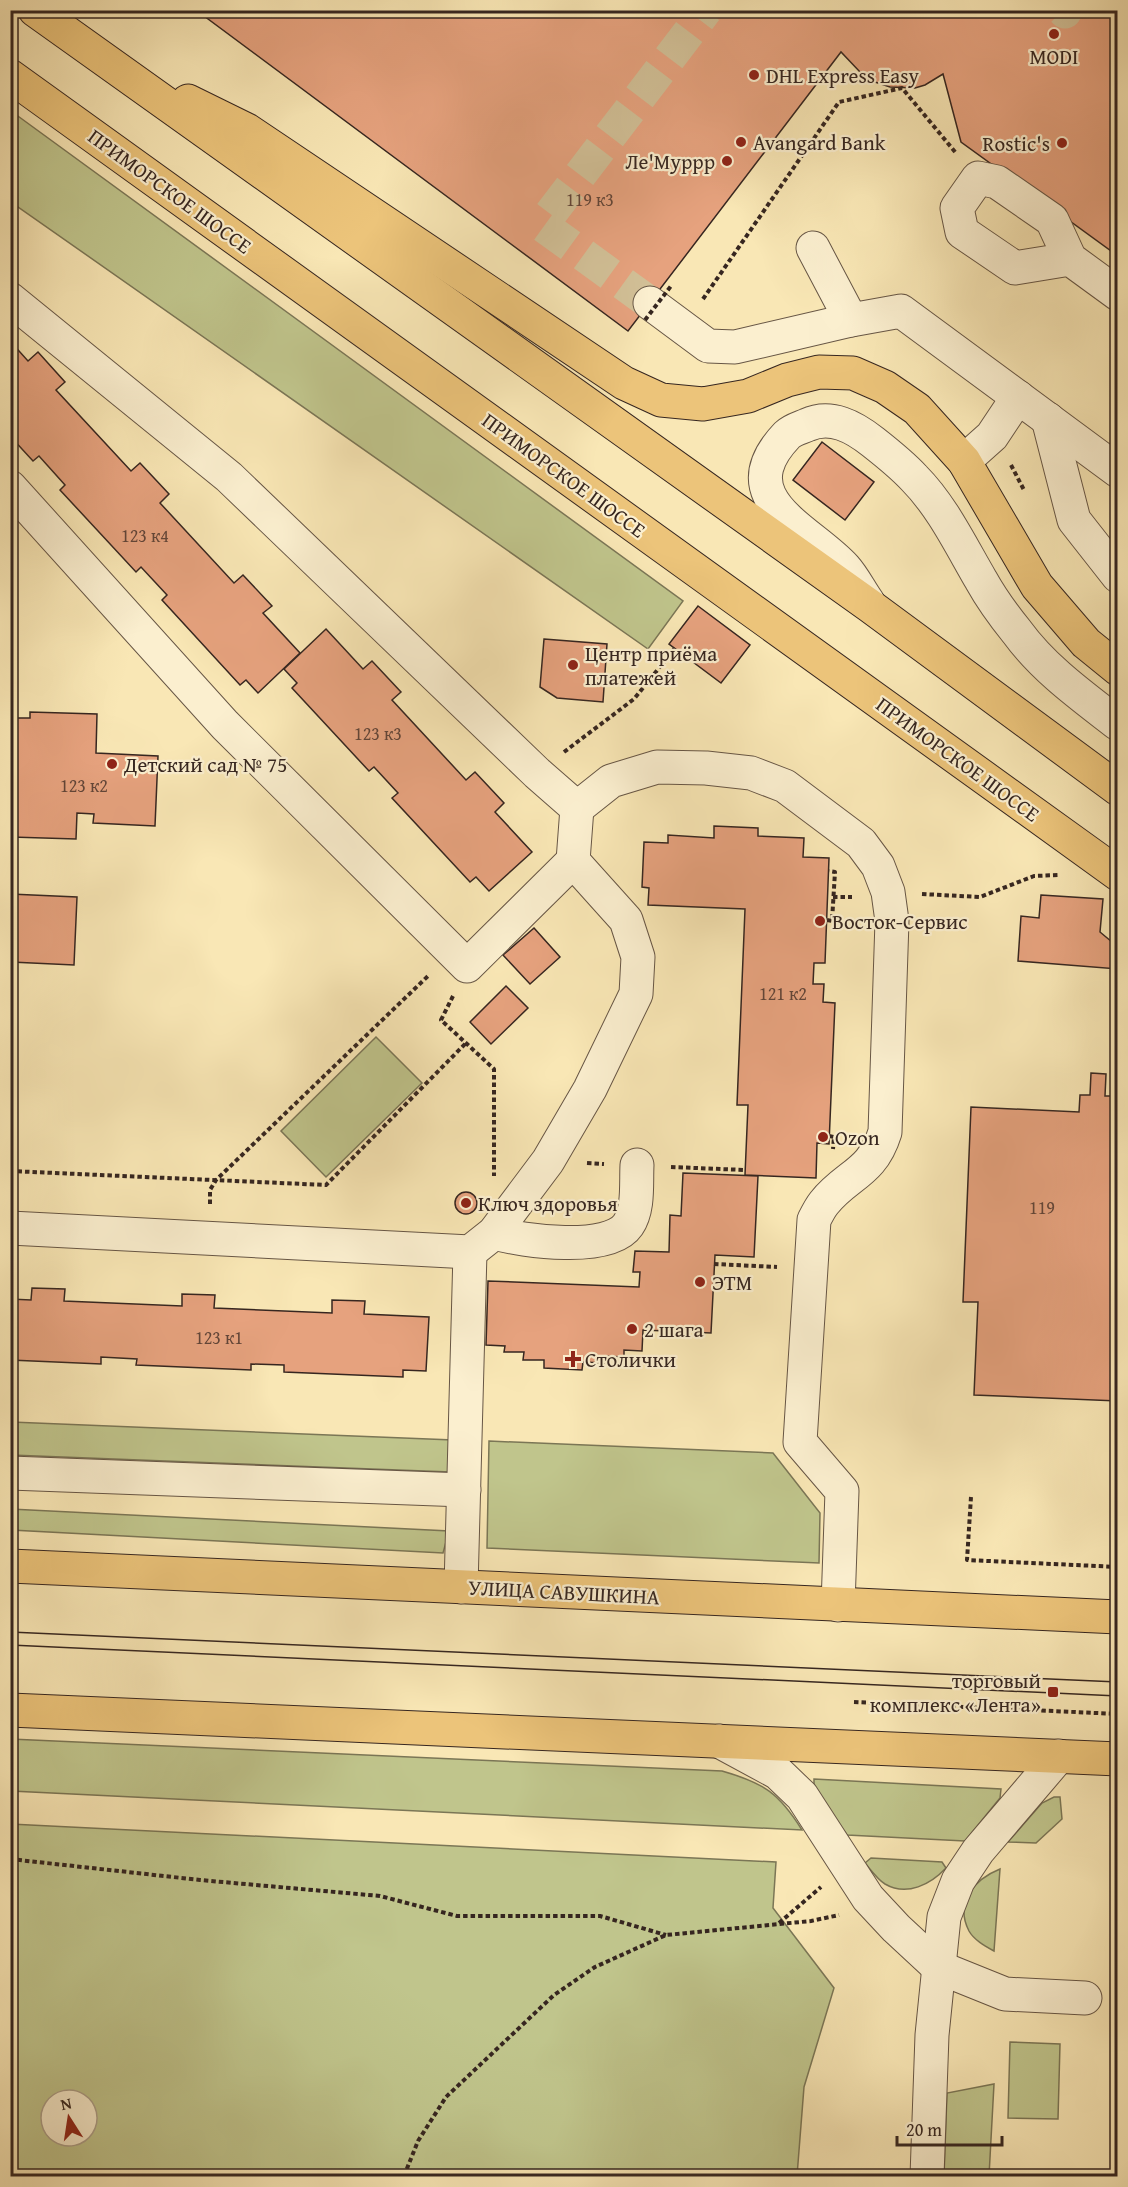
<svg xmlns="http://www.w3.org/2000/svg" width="1128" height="2187" font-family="'Gentium Book Plus',serif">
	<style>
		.green { fill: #c0c58c; stroke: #7b7656; stroke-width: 1.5; fill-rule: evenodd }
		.building { fill: #e6a27e; stroke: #362620; stroke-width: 1.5 }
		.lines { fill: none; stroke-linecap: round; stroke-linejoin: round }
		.minor-tunnel { stroke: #d2c097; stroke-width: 33; stroke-dasharray: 33 16; stroke-linecap: butt }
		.minor-casing { stroke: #675645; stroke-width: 35 }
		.major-casing { stroke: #362620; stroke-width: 35 }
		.path { stroke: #362620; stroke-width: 4; stroke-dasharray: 4.5 3; stroke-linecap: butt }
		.minor { stroke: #fbefcf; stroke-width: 33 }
		.major { stroke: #ecc47a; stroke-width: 33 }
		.tram { stroke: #362620; stroke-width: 1.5 }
		.path-bridge { stroke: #362620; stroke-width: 4; stroke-dasharray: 4.5 3; stroke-linecap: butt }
		.poi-dot { fill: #8f2418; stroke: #fbefcf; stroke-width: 2 }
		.labels { text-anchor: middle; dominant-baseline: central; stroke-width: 4.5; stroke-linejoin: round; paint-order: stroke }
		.number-label { font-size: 18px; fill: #624538 }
		.poi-label { font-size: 21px; fill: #362620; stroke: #fbefcf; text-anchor: start }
		.street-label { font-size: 21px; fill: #362620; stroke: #fbefcf }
	</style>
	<rect width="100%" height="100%" fill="#f9e7b5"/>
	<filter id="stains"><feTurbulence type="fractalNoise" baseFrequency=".00333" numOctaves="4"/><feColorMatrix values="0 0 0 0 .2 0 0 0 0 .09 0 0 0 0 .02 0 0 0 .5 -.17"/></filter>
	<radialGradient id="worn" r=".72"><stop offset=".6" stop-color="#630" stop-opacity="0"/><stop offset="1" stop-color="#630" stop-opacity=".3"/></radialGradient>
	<g class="green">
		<polygon points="11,111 683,601 648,649 11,202"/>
		<polygon points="376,1037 422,1083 326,1177 281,1131"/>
		<polygon points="11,1422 453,1440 451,1472 11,1455"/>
		<polygon points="489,1441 773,1453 820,1513 819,1563 487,1548"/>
		<polygon points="10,1509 449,1531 443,1553 11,1530"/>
		<path d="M10,1739L722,1771C764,1783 779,1793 802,1830L11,1791Z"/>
		<polygon points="814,1779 1001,1789 1000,1798 965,1841 847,1835 814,1790"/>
		<polygon points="1054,1797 1060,1797 1062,1819 1036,1843 1008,1842 1042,1803"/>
		<path d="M10,1824L776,1862L773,1908L834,1988L804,2087L797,2176H11ZM51,2100H87V2136H51Z"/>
		<path d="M871,1858L942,1862L946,1868C931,1884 907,1897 885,1884C877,1879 871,1870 865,1863Z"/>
		<path d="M1000,1869L994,1951C985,1946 974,1940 969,1931C954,1902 975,1879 1000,1869Z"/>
		<polygon points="1010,2042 1060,2044 1058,2119 1008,2118"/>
		<polygon points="994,2084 989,2176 944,2176 947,2093"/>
	</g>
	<g class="building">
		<polygon points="196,10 1118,10 1118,256 961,142 943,74 925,85 915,88 890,87 875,82 860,72 841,52 628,331"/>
		<polygon points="10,341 28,361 38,352 65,382 56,390 131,471 140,463 169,494 160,503 234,583 243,575 272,606 263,613 300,653 258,693 246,680 240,685 162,600 167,595 141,567 136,572 60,490 65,485 39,456 33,461 10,436"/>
		<polygon points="822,442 874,482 845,520 793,480"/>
		<polygon points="698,606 750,645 721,683 669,644"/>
		<polygon points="326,629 363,669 372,661 401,692 392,700 466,780 475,772 504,803 495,812 532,852 489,891 476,877 470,882 392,798 398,793 374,767 369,771 292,688 297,683 284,669"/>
		<polygon points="544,639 607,644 603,702 557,698 540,687"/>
		<polygon points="10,711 14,711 13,718 30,718 30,712 97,714 96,753 158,756 155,826 93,823 94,814 77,813 76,839 11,837 10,846"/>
		<polygon points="714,826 758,828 758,836 804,838 803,857 829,858 825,963 814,963 813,984 824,984 823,1002 835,1003 829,1144 817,1143 816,1178 745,1175 748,1105 737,1105 745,909 648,905 649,888 642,887 644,842 668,843 668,835 714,838"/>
		<polygon points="10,894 77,897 74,965 11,962"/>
		<polygon points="1041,895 1103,899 1100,932 1118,947 1118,969 1018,961 1021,916 1039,918"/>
		<polygon points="534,928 560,957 530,984 503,955"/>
		<polygon points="506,986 528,1008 491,1044 470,1022"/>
		<polygon points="1091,1073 1106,1074 1105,1096 1118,1096 1118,1401 974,1395 978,1302 963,1302 971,1107 1079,1112 1080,1095 1090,1095"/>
		<polygon points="683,1173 758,1176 754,1257 715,1255 711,1333 643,1330 642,1351 624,1350 624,1357 604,1356 604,1363 583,1362 582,1370 544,1368 544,1360 523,1360 524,1352 504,1352 505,1346 486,1345 488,1281 639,1287 640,1272 633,1272 635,1251 669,1252 670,1215 681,1216"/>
		<circle cx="466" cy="1203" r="11"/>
		<polygon points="32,1288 65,1289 64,1301 182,1306 182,1294 215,1295 214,1308 332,1313 332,1300 365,1301 364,1314 429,1317 426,1371 403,1370 403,1377 284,1372 284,1365 251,1364 251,1370 136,1365 137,1359 101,1357 101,1364 10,1360 10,1299 31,1300"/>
		<polygon points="1026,2170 1118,2174 1118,2176 1025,2176"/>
	</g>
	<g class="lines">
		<g class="minor-tunnel">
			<polyline points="1063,10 1065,12 1066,10"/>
			<polyline points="650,303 542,225 706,10"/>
		</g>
		<g class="minor-casing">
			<g id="minor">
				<polyline points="813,248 851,320"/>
				<polyline points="1070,259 1015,268 962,232 957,208 978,178 997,182 1052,220 1070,259 1118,294"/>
				<polyline points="10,299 229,477 537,773 577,808 573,861 626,920 638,957 636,994 590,1089 548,1161 494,1233 470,1252 10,1228"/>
				<polyline points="650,303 708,346 735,347 851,320 901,311 1118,471"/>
				<polyline points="1048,419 1074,520 1118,576"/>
				<polyline points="964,461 992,436 1018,397"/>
				<polyline points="10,487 225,725 467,966 573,861"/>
				<path d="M868,602C860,591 854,578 845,568C810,529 726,499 787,435C792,430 800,428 807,425C831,414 854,427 873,442C887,453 902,465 914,478C942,506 961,546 981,580C991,598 1004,616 1017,632C1044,669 1082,696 1118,724"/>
				<path d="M577,808L611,781L657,767L706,768L751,773L785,786L861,843L878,866L888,892L892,921L885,1132C872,1174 847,1174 824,1203C820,1208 817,1214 814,1220L800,1442L842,1491L838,1605"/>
				<path d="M494,1233C523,1241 609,1253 628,1225C639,1209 636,1184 637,1165"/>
				<polyline points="10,1473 464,1490"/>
				<polyline points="461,1587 470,1252"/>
				<polyline points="719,1741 778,1773 802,1796 868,1898 896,1928 938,1967 1005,1994 1085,1998"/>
				<polyline points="927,2176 932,2035 944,1917 958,1881 978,1851 1059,1756"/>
			</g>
		</g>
		<g class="major-casing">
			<g id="major">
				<polyline points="35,10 870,606 1118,789"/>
				<polyline points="10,76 1118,874"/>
				<polyline points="188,101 247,130 624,383 661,400 703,404 748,396 787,380 819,372 853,373 885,387 917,409 964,461 1037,586 1086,643 1118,669"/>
				<polyline points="10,1566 1118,1617"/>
				<polyline points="10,1710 1118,1759"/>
			</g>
		</g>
		<g class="path">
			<polyline points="703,299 839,102 902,88 956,153"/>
			<polyline points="1011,465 1024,490"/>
			<polyline points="564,752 634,699 675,648"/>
			<polyline points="922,894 980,897 1034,876 1058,875"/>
			<polyline points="833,897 852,897"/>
			<polyline points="827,920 832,921 835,872 829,871"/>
			<polyline points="453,996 441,1020 494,1069 494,1176"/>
			<polyline points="829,1136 834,1137 833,1149"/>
			<polyline points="587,1163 604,1164"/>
			<polyline points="671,1167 745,1170"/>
			<polyline points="10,1171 326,1185 466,1043"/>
			<polyline points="210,1204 210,1190 216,1180 428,976"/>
			<polyline points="714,1264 777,1267"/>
			<polyline points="971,1497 967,1560 1118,1567"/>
			<polyline points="854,1702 1118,1714"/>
			<polyline points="10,1859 200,1880 380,1896 457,1916 600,1916 666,1935"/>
			<polyline points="779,1923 821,1887"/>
			<polyline points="404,2176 418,2141 446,2097 554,1995 595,1967 666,1935 811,1921 839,1915"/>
		</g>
		<use href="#minor" class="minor"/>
		<use href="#major" class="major"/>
		<g class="tram">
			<polyline points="10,1632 1118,1682"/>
			<polyline points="10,1645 1118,1696"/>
		</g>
		<polyline class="path-bridge" points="645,320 671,286"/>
	</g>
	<g class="poi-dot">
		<circle cx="1054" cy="34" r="6"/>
		<circle cx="754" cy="75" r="6"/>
		<circle cx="741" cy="142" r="6"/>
		<circle cx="1062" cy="143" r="6"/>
		<circle cx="727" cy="161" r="6"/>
		<circle cx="573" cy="665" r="6"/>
		<circle cx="112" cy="764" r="6"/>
		<circle cx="820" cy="921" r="6"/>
		<circle cx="823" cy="1137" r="6"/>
		<circle cx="466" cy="1203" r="6"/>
		<circle cx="700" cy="1282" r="6"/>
		<circle cx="632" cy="1329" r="6"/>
		<path d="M570 1350h6v6h6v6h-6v6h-6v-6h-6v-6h6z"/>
		<rect x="1047" y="1686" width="12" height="12" rx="3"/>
	</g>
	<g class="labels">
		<g class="number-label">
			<text x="590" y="199">119 к3</text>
			<text x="145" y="535">123 к4</text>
			<text x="378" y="733">123 к3</text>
			<text x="84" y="785">123 к2</text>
			<text x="783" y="993">121 к2</text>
			<text x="1042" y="1207">119</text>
			<text x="219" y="1337">123 к1</text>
		</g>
		<g class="poi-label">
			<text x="1054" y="56" text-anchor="middle">MODI</text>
			<text x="766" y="75">DHL Express Easy</text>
			<text x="753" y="142">Avangard Bank</text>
			<text x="1050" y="143" text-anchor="end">Rostic's</text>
			<text x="715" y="161" text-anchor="end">Ле'Муррр</text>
			<text x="585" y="653">Центр приёма<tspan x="585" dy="24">платежей</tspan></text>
			<text x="124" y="764">Детский сад № 75</text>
			<text x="832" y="921">Восток-Сервис</text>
			<text x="835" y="1137">Ozon</text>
			<text x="478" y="1203">Ключ здоровья</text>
			<text x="712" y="1282">ЭТМ</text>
			<text x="644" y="1329">2 шага</text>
			<text x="585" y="1359">Столички</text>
			<text x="1041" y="1680" text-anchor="end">торговый<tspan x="1041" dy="24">комплекс «Лента»</tspan></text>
		</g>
		<g class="street-label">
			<text transform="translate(170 191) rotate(36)">ПРИМОРСКОЕ ШОССЕ</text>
			<text transform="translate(564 475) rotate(36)">ПРИМОРСКОЕ ШОССЕ</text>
			<text transform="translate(958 759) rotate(36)">ПРИМОРСКОЕ ШОССЕ</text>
			<text transform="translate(564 1592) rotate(3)">УЛИЦА САВУШКИНА</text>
		</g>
	</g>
	<rect width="1128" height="2187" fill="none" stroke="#f9e7b5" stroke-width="36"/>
	<rect x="12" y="12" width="1104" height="2163" fill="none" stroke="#362620" stroke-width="3"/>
	<rect x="18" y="18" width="1092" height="2151" fill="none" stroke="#362620" stroke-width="1.5"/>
	<g transform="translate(69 2118) rotate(348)"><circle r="28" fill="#fbefcf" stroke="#ac9f89" stroke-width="1.5"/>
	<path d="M0-4.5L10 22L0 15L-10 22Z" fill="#8f2418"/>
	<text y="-9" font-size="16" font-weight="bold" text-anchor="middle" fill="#362620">N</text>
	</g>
	<path d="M897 2136v9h105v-9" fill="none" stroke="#362620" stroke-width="3"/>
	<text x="906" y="2136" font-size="18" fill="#362620" stroke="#fbefcf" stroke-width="4.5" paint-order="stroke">20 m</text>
	<rect width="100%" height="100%" filter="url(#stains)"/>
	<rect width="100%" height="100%" fill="url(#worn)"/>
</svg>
